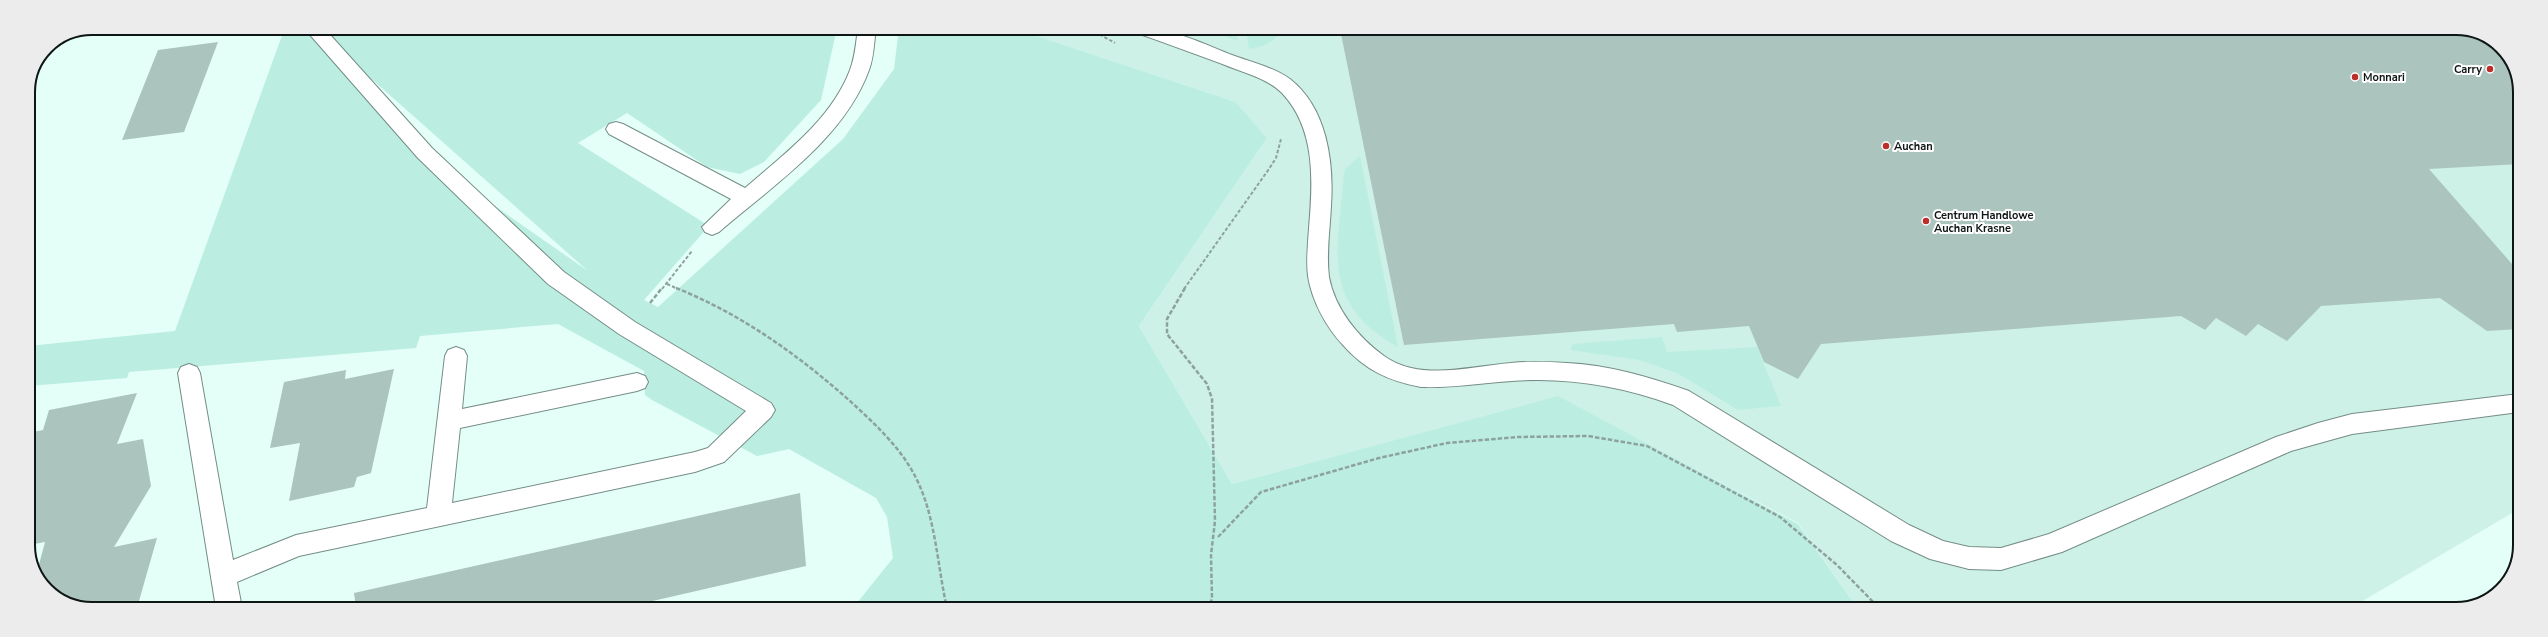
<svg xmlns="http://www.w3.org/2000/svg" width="2548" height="637" font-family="'Nunito Sans',sans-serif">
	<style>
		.built { fill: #cef1e7 }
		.green { fill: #bbeee1 }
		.building { fill: #abc5be }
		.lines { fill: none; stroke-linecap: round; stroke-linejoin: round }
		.minor-casing { stroke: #748d86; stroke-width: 2 }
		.path-far1 { stroke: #8ea29d; stroke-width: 2; stroke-dasharray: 3.5 2; stroke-linecap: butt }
		.path { stroke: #8ea29d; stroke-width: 2.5; stroke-dasharray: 4.5 2; stroke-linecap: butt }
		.minor { fill: #fff; fill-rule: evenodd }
		.poi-dot { fill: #bc2e2a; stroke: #fff; stroke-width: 1.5 }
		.labels { text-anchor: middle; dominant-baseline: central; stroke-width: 4; stroke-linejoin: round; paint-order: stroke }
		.poi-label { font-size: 11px; font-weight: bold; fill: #0d1614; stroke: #fff; text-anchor: start }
		.rim { fill: none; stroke: #0d1614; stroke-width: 2 }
	</style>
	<rect width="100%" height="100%" fill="#e4fff7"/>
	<polygon class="built" points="1013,28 2469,29 2504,50 2520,87 2519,509 2349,609 1858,609 1798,523 1558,397 1232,484 1139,326 1267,138 1236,102"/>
	<g class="green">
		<polygon points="287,28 320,28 439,167 588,271 366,74 321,28 837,28 821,100 764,162 740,174 707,167 627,113 578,143 709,226 644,300 658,307 843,139 894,69 899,28 1013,28 1236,102 1267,138 1139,326 1232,484 1558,396 1798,524 1858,609 853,608 893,558 887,517 876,498 789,449 757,456 652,400 645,395 644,371 558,324 420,336 416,348 129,372 127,378 28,386 28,346 175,331 284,30"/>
		<polygon points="1203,29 1236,29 1238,41"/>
		<path d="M1246,29H1282C1275,42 1264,47 1249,49Z"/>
		<path d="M1360,156L1398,347C1319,303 1338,250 1344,173L1346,168Z"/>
		<polygon points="1662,337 1667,352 1757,347 1781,406 1738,410 1677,373 1639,360 1570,350 1573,344"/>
	</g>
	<g class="building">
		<polygon points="1340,29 2469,29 2504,50 2520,87 2520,164 2429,169 2519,272 2519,329 2487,331 2440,298 2321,306 2287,341 2258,324 2246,336 2216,318 2205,330 2181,316 1821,344 1798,379 1764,362 1749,326 1677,332 1674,324 1404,345"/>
		<polygon points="218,42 184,132 122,140 158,50"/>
		<polygon points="394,369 371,473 357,477 354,487 289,501 300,443 270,448 284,382 346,370 345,379"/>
		<polygon points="137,393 117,444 143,439 151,486 114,547 157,538 137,608 79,608 44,587 37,572 45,542 29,545 28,433 43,430 49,410"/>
		<polygon points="800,493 806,566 622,608 356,608 354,593"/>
	</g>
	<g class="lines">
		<g class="minor-casing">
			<g id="minor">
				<polygon points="304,28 324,28 432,148 564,272 635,322 771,403 775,410 771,417 724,462 695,472 299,556 237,582 242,608 216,608 178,373 181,367 189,364 197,367 200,373 233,560 296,535 427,508 445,356 448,350 456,347 464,350 467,356 462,409 637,373 645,376 648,382 645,388 637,391 460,428 452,503 695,452 708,448 746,411 619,334 548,284 418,158"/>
				<path d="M858,28H876C874,42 874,57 869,70C844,139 772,186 719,232L712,235L705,232L702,227L731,199L609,134L606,129L609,124L616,122L623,124L745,188C783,155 831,120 850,70C855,57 856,43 858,28Z"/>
				<path d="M1134,29C1167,25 1201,43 1232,55C1251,62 1273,67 1290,79C1327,108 1334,162 1331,206C1330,229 1326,253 1329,277C1335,309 1358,337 1384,356C1420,382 1471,366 1511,363C1530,361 1548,362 1567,363C1609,365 1649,377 1689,391L1909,525L1943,541L1969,547L2001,548L2049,534L2276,437L2318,423L2352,414L2519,394V412L2352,434L2291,451L2062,552L2001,570L1969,569L1930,559L1891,541L1673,405C1621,386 1567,377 1512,381C1481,383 1452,388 1421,387C1389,381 1365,370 1343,345C1326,327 1312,301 1308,276C1306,260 1308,244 1309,228C1313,181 1316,129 1282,93C1267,78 1244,73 1225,65C1195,54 1166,43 1137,33Z"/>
			</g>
		</g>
		<g class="path-far1">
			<polyline points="1090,29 1115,43"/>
			<polyline points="1241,29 1242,35"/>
			<polyline points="667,284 678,289"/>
			<polyline points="662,289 692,251"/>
			<polyline points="1184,289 1269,169 1276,158 1281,139"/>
		</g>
		<g class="path">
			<path d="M676,288C741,314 797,354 850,401C874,423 900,447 915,476C936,516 937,565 947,608"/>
			<polyline points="1185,288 1167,319 1167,334 1207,384 1212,399 1215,521 1211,555 1212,598 1209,608"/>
			<polyline points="650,303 662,288"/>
			<polyline points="1218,537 1261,492 1379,458 1447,443 1518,437 1588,436 1647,446 1780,517 1837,565 1880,609"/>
		</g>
		<use href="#minor" class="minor"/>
	</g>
	<g class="poi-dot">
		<circle cx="2490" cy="69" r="4"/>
		<circle cx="2355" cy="77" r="4"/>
		<circle cx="1886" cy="146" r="4"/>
		<circle cx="1926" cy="221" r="4"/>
	</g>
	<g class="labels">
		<g class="poi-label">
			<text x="2482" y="69" text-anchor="end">Carry</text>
			<text x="2363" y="77">Monnari</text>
			<text x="1894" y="146">Auchan</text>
			<text x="1934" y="215">Centrum Handlowe<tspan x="1934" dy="13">Auchan Krasne</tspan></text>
		</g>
	</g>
	<path d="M0 0H2548V637H0ZM92 35H2456A57 57 0 0 1 2513 92V545A57 57 0 0 1 2456 602H92A57 57 0 0 1 35 545V92A57 57 0 0 1 92 35Z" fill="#ececec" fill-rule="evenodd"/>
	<path class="rim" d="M92 35H2456A57 57 0 0 1 2513 92V545A57 57 0 0 1 2456 602H92A57 57 0 0 1 35 545V92A57 57 0 0 1 92 35Z"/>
</svg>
